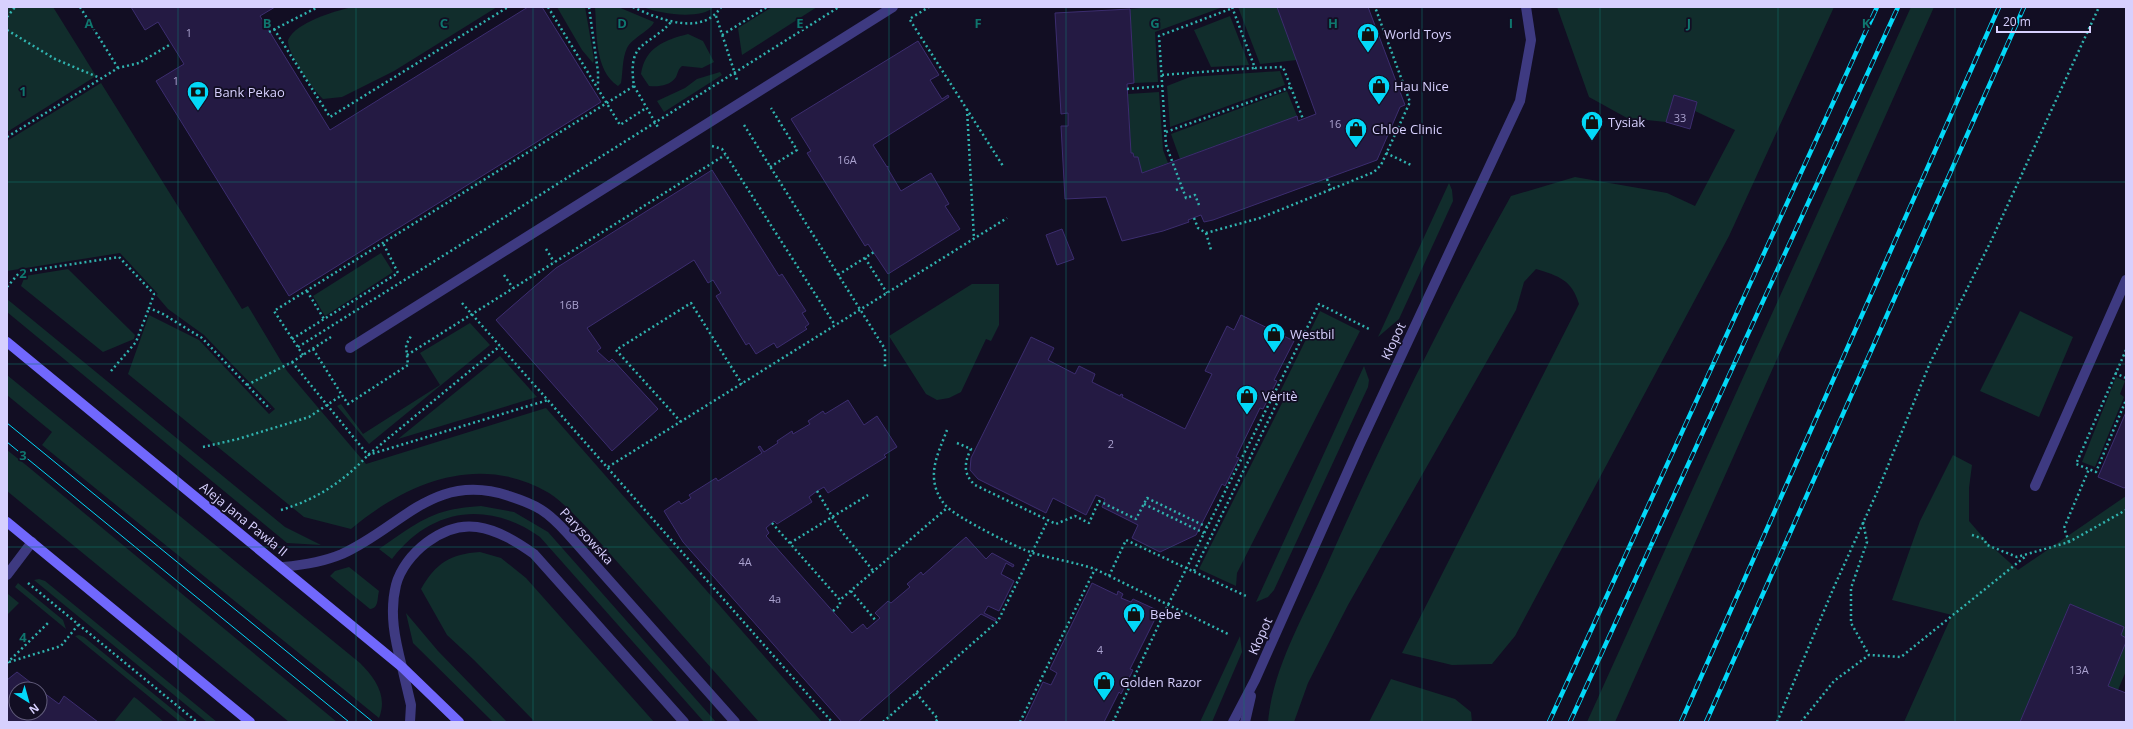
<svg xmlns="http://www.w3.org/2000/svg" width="2133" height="729" font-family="'Open Sans',sans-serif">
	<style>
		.green { fill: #112d2c }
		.building { fill: #241a43; stroke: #3c2d6f }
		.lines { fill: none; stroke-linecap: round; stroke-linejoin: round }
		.path { stroke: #30b3af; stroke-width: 2.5; stroke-dasharray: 2 3; stroke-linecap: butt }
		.lane { stroke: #3e3a81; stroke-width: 10 }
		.street { stroke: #3e3a81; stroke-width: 10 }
		.secondary { stroke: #7168fd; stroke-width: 10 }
		.tram { stroke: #03d8f8; stroke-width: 1 }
		.rail-casing { stroke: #03d8f8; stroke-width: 4.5 }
		.rail { stroke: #120e23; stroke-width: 3; stroke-dasharray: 9; stroke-linecap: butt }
		.grid { fill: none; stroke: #0f766e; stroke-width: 1; stroke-opacity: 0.55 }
		.labels { text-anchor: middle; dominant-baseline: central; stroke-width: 3.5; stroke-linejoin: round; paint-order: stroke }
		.number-label { font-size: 11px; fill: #aaa2cf }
		.poi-label { font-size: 13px; fill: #d7d0fe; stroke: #120e23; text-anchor: start }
		.street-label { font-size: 13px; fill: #d7d0fe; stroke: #120e23 }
		.grid-label { font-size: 13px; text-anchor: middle; font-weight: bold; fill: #0f766e; stroke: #120e23; stroke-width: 3.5; stroke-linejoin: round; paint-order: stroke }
	</style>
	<rect width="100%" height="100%" fill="#120e23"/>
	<g class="green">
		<polygon points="7,7 53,7 96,76 7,132"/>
		<path d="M353,7H497L394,71L342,97L323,99C312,89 287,53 288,40C296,22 335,11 353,7Z"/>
		<polygon points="557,7 585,7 594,59 593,63 582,50"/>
		<path d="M595,7H618L654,22C651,30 632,38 627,48C622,59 623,72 621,83L618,86C594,70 597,32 595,7Z"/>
		<path d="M643,7H714C700,20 660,14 643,7Z"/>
		<polygon points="772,7 817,7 742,55 738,28"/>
		<polygon points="1152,7 1223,7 1155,32 1158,82 1134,83 1130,9"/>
		<polygon points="1238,7 1277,7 1297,60 1260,64"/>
		<path d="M1557,7H1834L1729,236L1515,636L1492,664L1452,665L1402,653L1579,304C1572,280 1559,276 1536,269L1524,282L1516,310L1348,605L1308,683L1294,722H1268C1273,667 1304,616 1326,567C1382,441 1443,317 1511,196L1575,177L1667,193L1695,206L1735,130L1695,111L1697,102L1674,95L1666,122L1627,118L1589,97Z"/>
		<polygon points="1911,7 1934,7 1615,722 1587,722"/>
		<polygon points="1230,16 1249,65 1211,67 1194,30"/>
		<path d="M688,34L703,41L714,62L702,68L682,66C678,69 678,73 676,77C670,86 658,87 649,86L641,74C645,47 665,40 688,34Z"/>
		<polygon points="1280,71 1285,85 1170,127 1167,86 1190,77"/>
		<polygon points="720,72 722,75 664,112 657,101 685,88 697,79"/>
		<path d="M101,83L242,309L248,306L287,371L366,464L546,408L822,722H759L589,530C577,517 564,503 549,493C480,452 407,482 351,529L304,517L128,374L149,315L199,340L269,414L275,409L204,335L168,309L156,295L158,294L120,253L7,271V141Z"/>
		<polygon points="1287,91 1297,116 1180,159 1171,134"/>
		<polygon points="1159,92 1163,150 1168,163 1142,173 1133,153 1131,153 1128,94"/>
		<polygon points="1449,183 1452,190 1453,201 1399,319 1378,337"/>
		<polygon points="381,253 393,272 325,316 313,296"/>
		<polygon points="68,269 135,335 134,339 103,352 21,286 25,276"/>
		<polygon points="972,284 999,284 999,325 991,341 986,339 961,392 949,398 937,400 926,394 889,336"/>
		<polygon points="7,299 285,527 321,545 287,543 7,312"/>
		<polygon points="1320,311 1360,331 1237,573 1236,586 1199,569 1286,395 1280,392"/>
		<polygon points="2020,311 2073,337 2039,417 1980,391"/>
		<polygon points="470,323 490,345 369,444 337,406 341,404 363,434 440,385 420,353"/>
		<polygon points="500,356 537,397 398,439"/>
		<polygon points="1364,366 1369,380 1368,387 1274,590 1268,597 1256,602"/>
		<path d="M7,375L360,663C375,678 388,696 379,718L42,445L52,432L7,395Z"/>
		<polygon points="2116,377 2125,381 2120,394 2124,397 2095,467 2082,462"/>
		<polygon points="7,450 26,465 337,722 289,722 7,491"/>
		<polygon points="1953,455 1972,465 1969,488 1969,521 1988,543 2018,570 2126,496 2126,638 2070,604 2020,722 1904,722 1952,615 1892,600 1920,521"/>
		<path d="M481,506L514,512L548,532L716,722H704L540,537C488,500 431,508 392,559L379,549C419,522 431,509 481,506Z"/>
		<path d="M480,552L501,558L526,578L654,722H535L474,660L447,635L421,589C436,563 450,554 480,552Z"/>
		<path d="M349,567L379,591C377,599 379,608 370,609L330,576L335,571Z"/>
		<polygon points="39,579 45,581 217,722 207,722 34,580"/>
		<polygon points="18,583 63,620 66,629 15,587"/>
		<polygon points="8,594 19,603 7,615 7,595"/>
		<polygon points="406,613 438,651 507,722 493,722 413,643"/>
		<polygon points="79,635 84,637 188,722 180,722 75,636"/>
		<polygon points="1240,636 1242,652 1212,722 1200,722"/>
		<polygon points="2126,642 2126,671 2118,690 2108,686"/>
		<polygon points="1391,679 1455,699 1471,712 1472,722 1369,722"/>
		<polygon points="134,697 137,699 164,722 114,722"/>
	</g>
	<g class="building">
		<polygon points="131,7 275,7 260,16 330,130 528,7 542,7 601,102 289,296 156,81 184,64 158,22 145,30"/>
		<polygon points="1277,7 1368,7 1405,105 1400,107 1377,160 1213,220 1204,222 1201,215 1188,220 1189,222 1163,231 1122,241 1106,197 1065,199 1061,126 1068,126 1068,113 1061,114 1055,13 1130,9 1134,83 1127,84 1131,153 1133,153 1134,157 1138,157 1142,173 1297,116 1298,121 1316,114"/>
		<polygon points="918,41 939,75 930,80 942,99 948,95 949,97 873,145 887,167 888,166 888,169 901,191 931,173 949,204 945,206 960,229 888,274 868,244 865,246 807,153 811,151 791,119"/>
		<polygon points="1674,95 1697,102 1690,129 1666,122"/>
		<polygon points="712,170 779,276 782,274 806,311 802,313 809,324 805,327 807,329 777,348 774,343 756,354 749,343 746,345 716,296 721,293 713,280 708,283 694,260 587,328 601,348 597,351 609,362 612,359 658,409 612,451 496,320 556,268"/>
		<polygon points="1062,229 1074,259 1057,265 1046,235"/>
		<polygon points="1241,315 1294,341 1274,380 1277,381 1263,409 1260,408 1236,457 1239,458 1225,486 1222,484 1196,535 1160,552 1132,538 1138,525 1102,507 1105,499 1096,495 1086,515 1053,498 1046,513 978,479 970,470 971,458 1031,337 1054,348 1048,360 1075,374 1079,366 1095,374 1092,382 1120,396 1121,394 1123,395 1122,397 1185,429 1212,374 1205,371 1227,326 1234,330"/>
		<polygon points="848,400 864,425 877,416 897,447 884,455 886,457 828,493 824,487 817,491 809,497 812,502 777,524 774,521 766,528 769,533 766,536 852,633 863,624 867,629 880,618 875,613 888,601 891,603 910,587 907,584 921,572 923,575 966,537 986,559 992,553 1014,565 1013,567 1006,563 1001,574 1014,581 999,611 988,606 984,613 996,619 995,621 981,614 858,722 842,722 683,542 664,511 679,501 681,504 691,498 689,495 716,478 718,481 762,453 758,447 760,446 764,452 778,443 777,441 792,431 793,434 810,424 808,421 823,411 825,414"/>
		<polygon points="2126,412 2126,487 2124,488 2098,477"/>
		<polygon points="1092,583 1117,595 1118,591 1123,594 1121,598 1131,602 1133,599 1159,611 1130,669 1133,670 1121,694 1119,692 1104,722 1024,722 1043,682 1051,685 1057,673 1050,669"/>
		<polygon points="2070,604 2124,627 2121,635 2126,638 2126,642 2108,686 2126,693 2126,722 2020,722"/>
		<polygon points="17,672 39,689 16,689 16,713 40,713 40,690 59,704 64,696 98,722 7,722 7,680"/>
	</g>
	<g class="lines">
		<g class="path">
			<polyline points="80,7 118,68"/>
			<polyline points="548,7 620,125 646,108"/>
			<polyline points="589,7 598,72 598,85"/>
			<path d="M633,7C658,19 702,37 721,7"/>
			<polyline points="1232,7 1255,68 1283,67 1303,119"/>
			<polyline points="716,16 737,80"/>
			<polyline points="7,17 15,7"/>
			<polyline points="911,18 929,7"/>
			<polyline points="910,20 1003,166"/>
			<polyline points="274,29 330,117 508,7"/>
			<polyline points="7,30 55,59 100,78"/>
			<polyline points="269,32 318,7"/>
			<polyline points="722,35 767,7"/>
			<polyline points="1162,75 1255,68"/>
			<polyline points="634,86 659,129"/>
			<polyline points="1127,89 1163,86"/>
			<polyline points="967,109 974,239"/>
			<polyline points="744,125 885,349 885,368"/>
			<polyline points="1166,132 1291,87"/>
			<polyline points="7,137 118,68 139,63 171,44"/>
			<polyline points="712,146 722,149 835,325"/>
			<polyline points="1386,153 1411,165"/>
			<polyline points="770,167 797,150 771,108"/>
			<polyline points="1327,179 1331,190"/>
			<polyline points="1176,190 1182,188"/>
			<polyline points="1199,205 1195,195 1186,198 1166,145 1159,36 1233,8"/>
			<polyline points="1194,218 1198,228 1206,233 1260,218 1374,172 1381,165 1410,102 1375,7"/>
			<polyline points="1206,233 1211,250"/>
			<polyline points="546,249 554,262"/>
			<polyline points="865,258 887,293"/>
			<polyline points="504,275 513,288"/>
			<polyline points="838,275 874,252"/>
			<polyline points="7,287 20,272 119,257 154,294 149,308 163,314 202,338 270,409"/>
			<polyline points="307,291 324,319"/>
			<polyline points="462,303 832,722"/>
			<polyline points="292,339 398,273 383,243"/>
			<polyline points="298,347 839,7"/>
			<polyline points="313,349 342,395"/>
			<polyline points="2126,350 2076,464 2096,472 2126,400"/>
			<path d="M303,355L274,311L634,86C627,40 648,48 671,22"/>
			<polyline points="407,355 725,155"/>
			<polyline points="292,362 368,455 548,400"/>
			<polyline points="111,371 136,342 149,308"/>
			<polyline points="2115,373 2126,378"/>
			<polyline points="247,385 292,362 331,337"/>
			<polyline points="681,422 616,350 691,303 742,384"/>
			<path d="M947,430C942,444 933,461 934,477C934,487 939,499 947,507C958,518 1017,548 1033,553C1053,559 1074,562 1095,569L1230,635"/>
			<path d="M957,443L971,449C964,463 963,474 975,485L1056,524L1075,516L1089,523L1099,501L1136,519L1147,498L1207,527"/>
			<polyline points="203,447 238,439 309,417 342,395 348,404 408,365 406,345 411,336"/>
			<polyline points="608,467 1007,218"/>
			<polyline points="817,491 839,528 874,572"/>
			<polyline points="1144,504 1204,533"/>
			<path d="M281,510C317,499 343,482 368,455L500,346"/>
			<polyline points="1863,522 1867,542 1851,588 1851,623 1869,655"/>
			<polyline points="772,523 840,600 947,508"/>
			<polyline points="1972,535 1984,539 1987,545 2017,557 2069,542 2126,510"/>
			<polyline points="2069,542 2064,528 2089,469"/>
			<polyline points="790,543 868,495"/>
			<polyline points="1194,571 1280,397 1274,394 1319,304 1371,330"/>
			<polyline points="1109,576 1126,540 1248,597"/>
			<polyline points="28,583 197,722"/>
			<polyline points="851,591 876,621"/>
			<polyline points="833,611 840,605 840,600"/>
			<polyline points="9,662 61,646 78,625"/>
			<polyline points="7,663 49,622"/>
			<polyline points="916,693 938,719 935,722"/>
			<polyline points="883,722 998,621 1048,520"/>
			<polyline points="1020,722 1095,569"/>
			<polyline points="1113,722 1168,605 1274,394"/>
			<polyline points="1777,722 1834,587 1878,490 1930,363 1992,239 2099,7"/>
			<polyline points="1801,722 1834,681 1869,655 1901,657 2026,556"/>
		</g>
		<g class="lane">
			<polyline points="350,348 893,7"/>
			<polyline points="2035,486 2126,280"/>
			<polyline points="7,575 32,542"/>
			<polyline points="402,667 411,705 410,722"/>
		</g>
		<g class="street">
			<path d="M283,567C303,565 323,562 342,554C402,527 434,471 509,496C537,505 547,511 567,533L735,722"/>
			<path d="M402,667C395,640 389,613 396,585C404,554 443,522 477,527C498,530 517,542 534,554L684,722"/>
			<polyline points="1233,722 1255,680 1360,444 1520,101 1531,40 1526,7"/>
			<polyline points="1245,722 1251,696"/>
		</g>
		<g class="secondary">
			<polyline points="7,342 402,667 459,722"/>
			<polyline points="7,522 250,722"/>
		</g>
		<g class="tram">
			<polyline points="7,423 373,722"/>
			<polyline points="7,442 349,722"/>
		</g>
		<g class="rail-casing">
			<g id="rail">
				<polyline points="1549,722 1877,7"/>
				<polyline points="1570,722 1898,7"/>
				<polyline points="1681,722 1999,7"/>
				<polyline points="1706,722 2024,7"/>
			</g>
		</g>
		<use href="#rail" class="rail"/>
	</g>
	<path class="grid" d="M178,7V722M356,7V722M533,7V722M711,7V722M889,7V722M1066,7V722M1244,7V722M1422,7V722M1600,7V722M1778,7V722M1955,7V722M7,182H2126M7,364H2126M7,547H2126"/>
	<defs>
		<g id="shop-pin" transform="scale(1.15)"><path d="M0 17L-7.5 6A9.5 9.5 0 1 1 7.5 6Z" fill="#03d8f8" stroke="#120e23"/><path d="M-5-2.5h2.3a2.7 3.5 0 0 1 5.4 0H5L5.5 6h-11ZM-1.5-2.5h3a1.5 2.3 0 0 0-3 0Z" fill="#111"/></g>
		<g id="bank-pin" transform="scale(1.15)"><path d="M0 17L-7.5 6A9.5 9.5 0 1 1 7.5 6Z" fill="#03d8f8" stroke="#120e23"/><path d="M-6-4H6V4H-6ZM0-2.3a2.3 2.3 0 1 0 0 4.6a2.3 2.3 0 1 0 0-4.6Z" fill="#111"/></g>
	</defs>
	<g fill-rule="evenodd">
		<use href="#shop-pin" x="1368" y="34"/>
		<use href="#shop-pin" x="1379" y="86"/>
		<use href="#bank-pin" x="198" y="92"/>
		<use href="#shop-pin" x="1592" y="122"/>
		<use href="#shop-pin" x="1356" y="129"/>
		<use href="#shop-pin" x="1274" y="334"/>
		<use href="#shop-pin" x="1247" y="396"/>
		<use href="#shop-pin" x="1134" y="614"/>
		<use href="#shop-pin" x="1104" y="682"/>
	</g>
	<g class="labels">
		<g class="number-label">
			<text x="189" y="32">1</text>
			<text x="176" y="80">1</text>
			<text x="1680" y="117">33</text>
			<text x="1335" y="123">16</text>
			<text x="847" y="159">16A</text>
			<text x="569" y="304">16B</text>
			<text x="1111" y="443">2</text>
			<text x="745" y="561">4A</text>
			<text x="775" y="598">4a</text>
			<text x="1100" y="649">4</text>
			<text x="2079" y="669">13A</text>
		</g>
		<g class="poi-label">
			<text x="1384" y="34">World Toys</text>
			<text x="1394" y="86">Hau Nice</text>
			<text x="214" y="92">Bank Pekao</text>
			<text x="1608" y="122">Tysiak</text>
			<text x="1372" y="129">Chloe Clinic</text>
			<text x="1290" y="334">Westbil</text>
			<text x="1262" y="396">Vèritè</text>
			<text x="1150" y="614">Bebe</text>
			<text x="1120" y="682">Golden Razor</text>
		</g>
		<g class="street-label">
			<text transform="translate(1393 341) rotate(-65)">Kłopot</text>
			<text transform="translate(244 519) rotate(39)">Aleja Jana Pawła II</text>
			<text transform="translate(587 536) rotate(47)">Parysowska</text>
			<text transform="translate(1260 636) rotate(-66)">Kłopot</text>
		</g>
	</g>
	<g class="grid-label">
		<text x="89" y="28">A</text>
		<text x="267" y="28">B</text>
		<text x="444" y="28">C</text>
		<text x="622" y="28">D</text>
		<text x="800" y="28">E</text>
		<text x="978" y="28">F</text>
		<text x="1155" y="28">G</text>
		<text x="1333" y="28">H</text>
		<text x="1511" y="28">I</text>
		<text x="1689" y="28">J</text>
		<text x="1866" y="28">K</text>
		<text x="23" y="96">1</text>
		<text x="23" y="278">2</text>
		<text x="23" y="460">3</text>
		<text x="23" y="642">4</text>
	</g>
	<rect width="2133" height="729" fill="none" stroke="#d7d0fe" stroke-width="16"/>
	<g transform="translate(28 701) rotate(143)"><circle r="19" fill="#120e23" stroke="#615c7b"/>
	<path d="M0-3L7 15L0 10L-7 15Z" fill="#03d8f8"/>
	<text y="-6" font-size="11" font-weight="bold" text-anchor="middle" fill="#d7d0fe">N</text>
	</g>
	<path d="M1997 26v6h93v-6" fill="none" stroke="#d7d0fe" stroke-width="2"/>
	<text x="2003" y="26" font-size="12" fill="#d7d0fe" stroke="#120e23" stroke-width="3" paint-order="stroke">20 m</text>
</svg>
